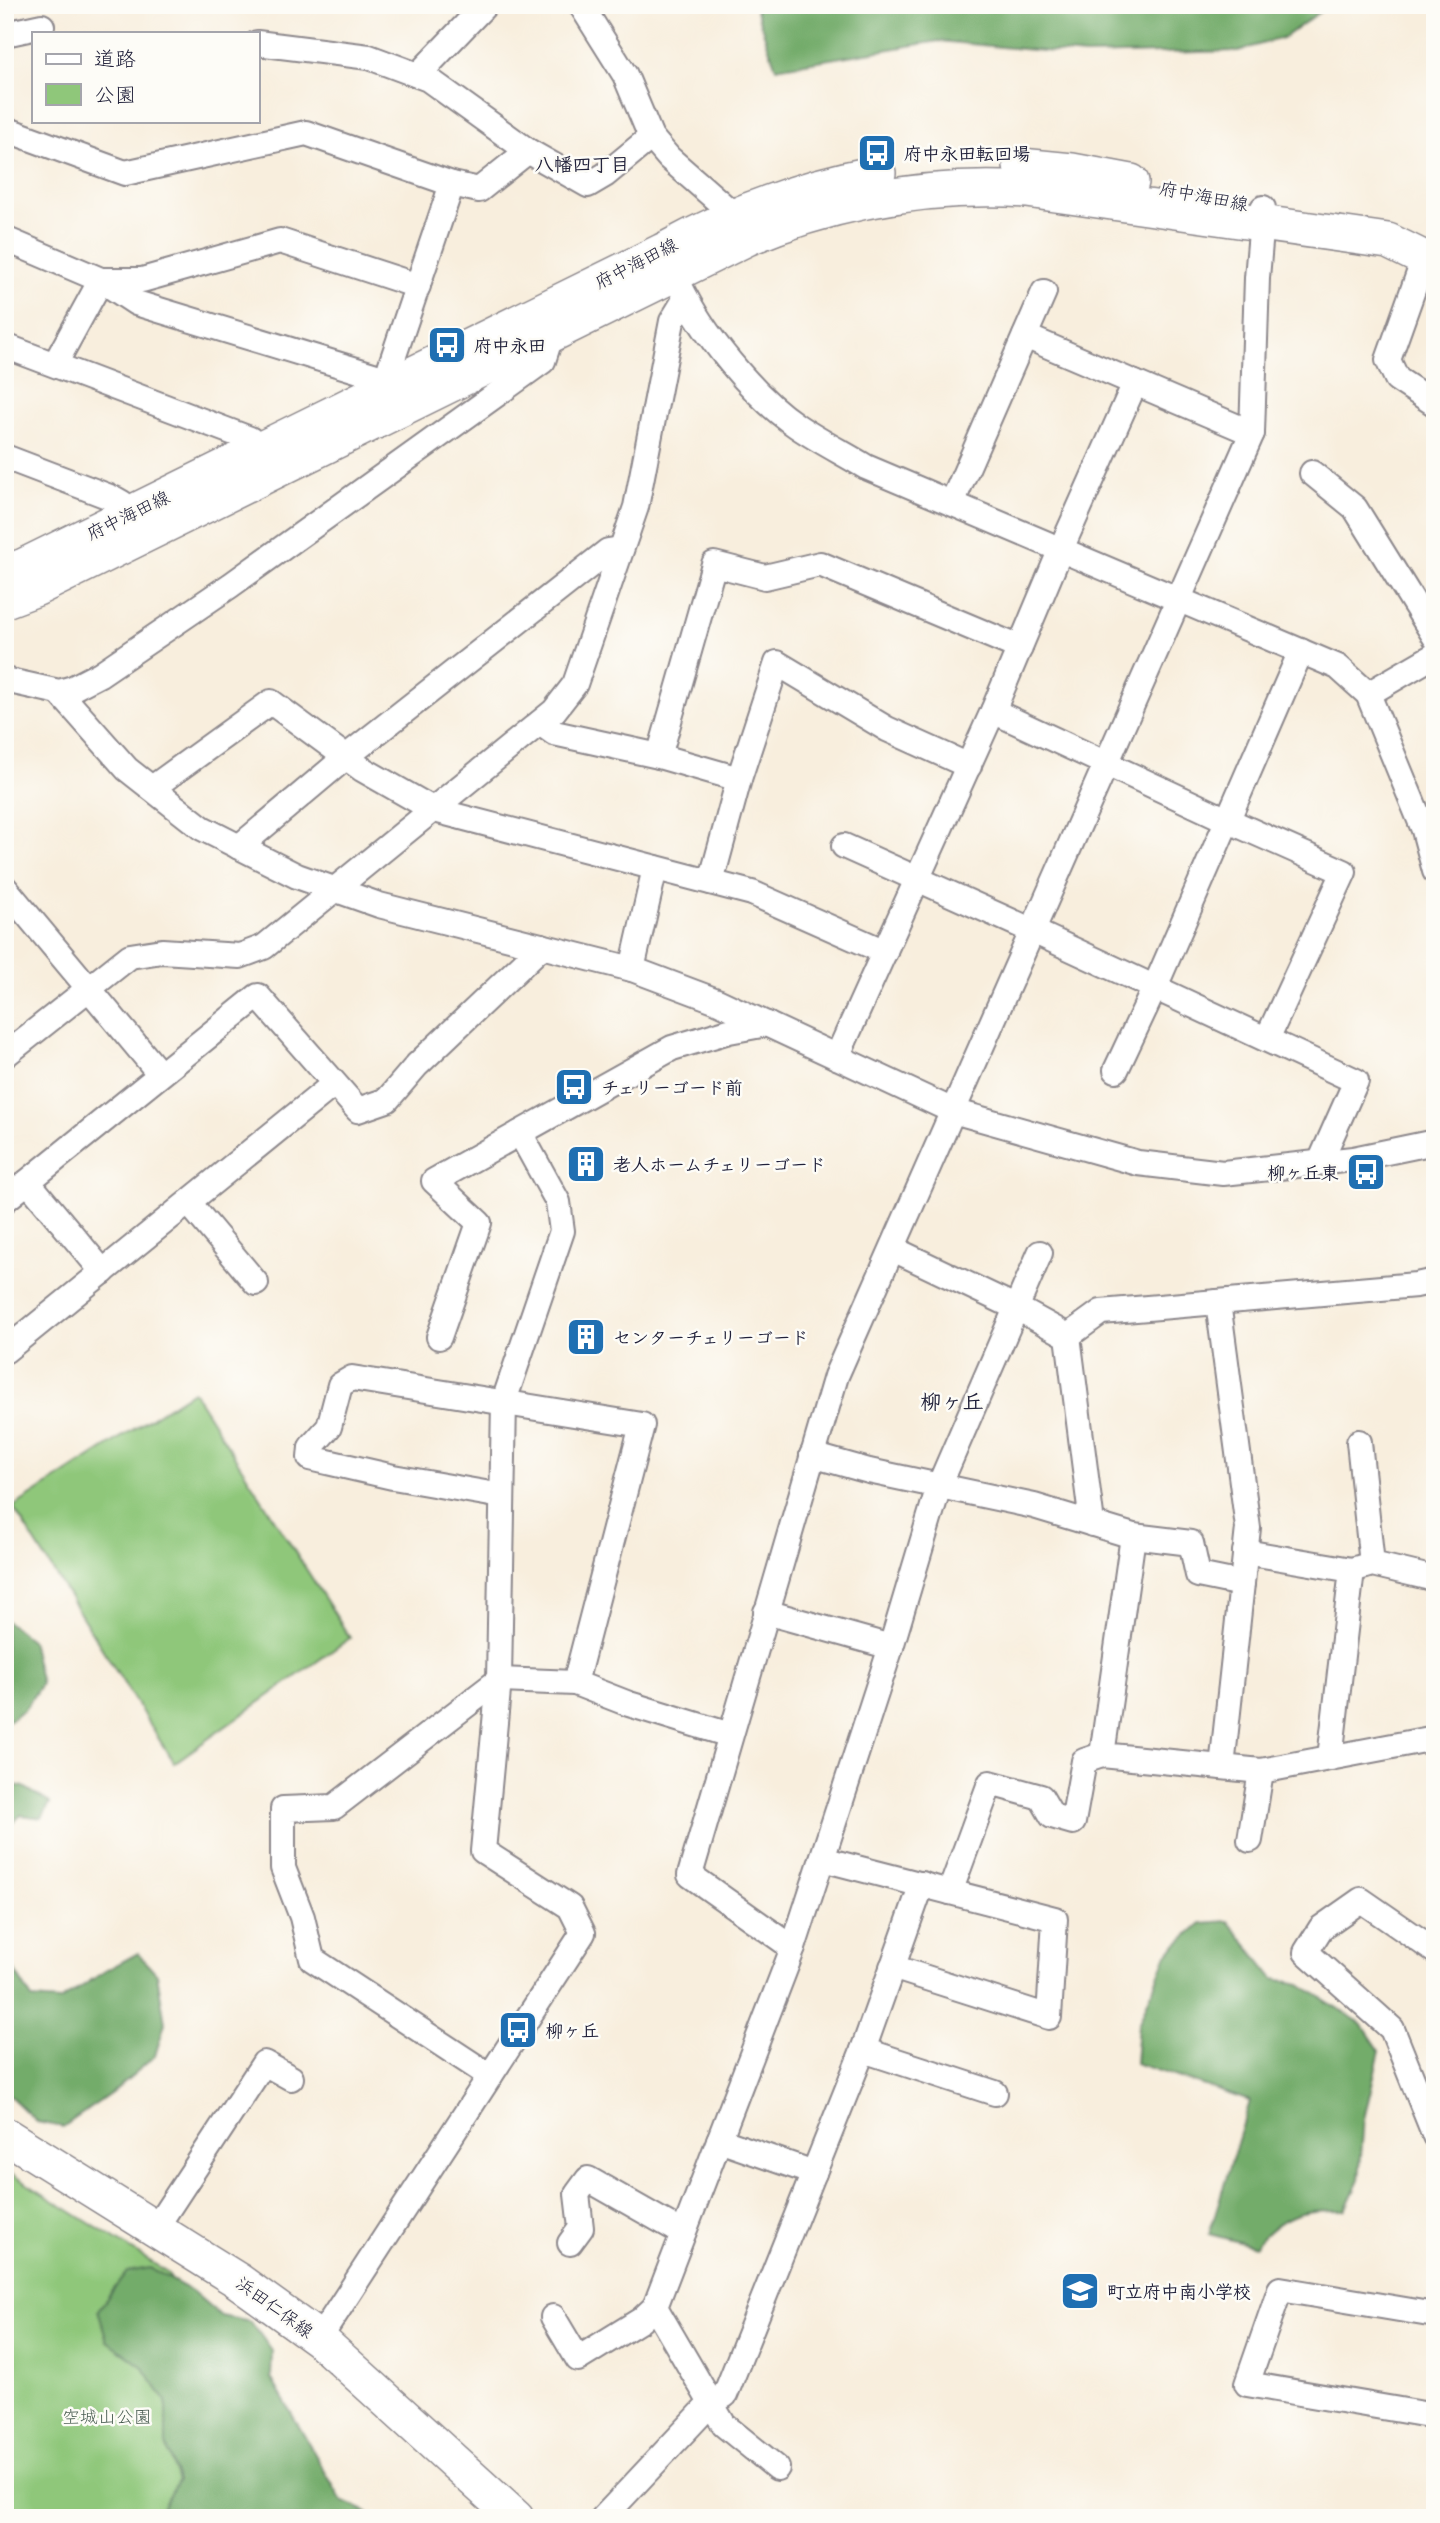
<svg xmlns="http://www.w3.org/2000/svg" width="1440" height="2523" font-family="Delius,'Klee One',sans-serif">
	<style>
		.green { fill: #8fc77a; stroke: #58745a; stroke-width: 2 }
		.forest { fill: #73ac6a; stroke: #4a6752; stroke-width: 2 }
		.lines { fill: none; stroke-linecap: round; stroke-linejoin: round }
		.street-casing { stroke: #8d888c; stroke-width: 28 }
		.secondary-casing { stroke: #8d888c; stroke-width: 38 }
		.street { stroke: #fff; stroke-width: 24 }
		.secondary { stroke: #fff; stroke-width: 35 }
		.labels { text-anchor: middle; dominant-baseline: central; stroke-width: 5; stroke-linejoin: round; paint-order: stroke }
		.poi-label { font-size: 18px; font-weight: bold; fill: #22223b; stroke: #fdfcf7; text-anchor: start }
		.street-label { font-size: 18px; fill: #22223b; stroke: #fdfcf7 }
		.park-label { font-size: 18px; fill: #485c51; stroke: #fdfcf7 }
		.neighbourhood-label { font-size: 19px; font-weight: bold; fill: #22223b; stroke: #fdfcf7 }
		.quarter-label { font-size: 21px; font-weight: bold; fill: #22223b; stroke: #fdfcf7 }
	</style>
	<rect width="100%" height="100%" fill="#fdfcf7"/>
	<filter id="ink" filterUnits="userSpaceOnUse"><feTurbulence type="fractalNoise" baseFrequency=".0143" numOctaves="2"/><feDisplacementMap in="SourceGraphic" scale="14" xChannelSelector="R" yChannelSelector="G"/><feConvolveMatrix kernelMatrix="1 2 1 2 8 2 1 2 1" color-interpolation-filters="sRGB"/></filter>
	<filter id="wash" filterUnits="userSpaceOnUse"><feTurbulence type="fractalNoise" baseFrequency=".00686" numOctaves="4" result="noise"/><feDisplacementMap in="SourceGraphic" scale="28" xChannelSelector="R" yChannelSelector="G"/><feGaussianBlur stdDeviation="1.57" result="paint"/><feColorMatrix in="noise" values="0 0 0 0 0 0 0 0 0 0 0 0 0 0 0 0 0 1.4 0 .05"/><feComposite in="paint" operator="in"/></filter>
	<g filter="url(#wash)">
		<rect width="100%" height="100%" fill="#f8eedd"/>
		<g class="green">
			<polygon points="193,1391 350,1638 174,1763 13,1507"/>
			<polygon points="5,2170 167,2272 184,2302 215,2518 5,2518"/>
		</g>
		<g class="forest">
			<polygon points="754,5 1329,5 1285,37 1238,51 1085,55 939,41 776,68"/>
			<polygon points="5,1620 31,1640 41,1684 25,1709 5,1723"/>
			<polygon points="5,1783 24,1787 50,1803 42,1818 21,1815 5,1830"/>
			<path d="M1228,1921L1274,1979L1300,1984L1362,2024L1380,2051L1364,2119L1359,2180L1345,2210C1300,2210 1285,2212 1254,2246L1209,2234L1250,2101L1135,2063L1138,2025L1167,1954L1201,1923Z"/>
			<polygon points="5,1947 13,1968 32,1999 60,2001 105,1971 138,1953 157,1974 165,2023 155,2056 113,2092 63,2127 37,2122 5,2091"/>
			<polygon points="150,2268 192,2291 221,2316 251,2322 272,2351 271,2378 342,2501 367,2512 370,2518 156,2518 178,2481 166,2444 166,2401 143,2367 107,2341 98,2310 127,2272"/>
		</g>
	</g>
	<g filter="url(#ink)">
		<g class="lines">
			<g class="street-casing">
				<g id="street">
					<polyline points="581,5 625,75 651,137 669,158 734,215"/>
					<polyline points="5,34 42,26"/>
					<polyline points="257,43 369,57 428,79 528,151 588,185 605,175 651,137"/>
					<polyline points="418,75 485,5"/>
					<polyline points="5,129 125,173 306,133 452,184 479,190 528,151"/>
					<polyline points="5,239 101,280 142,280 280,241 418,286"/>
					<polyline points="1424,259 1388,360 1397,379 1435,404"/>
					<path d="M680,286C703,334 753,396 797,426C819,441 843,453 866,467L1338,667L1368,694L1424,830L1435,871"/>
					<polyline points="1025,336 1252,433"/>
					<polyline points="5,346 250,439 263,463"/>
					<polyline points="55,364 101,280 136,303 386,379 393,395"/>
					<polyline points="386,379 452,184"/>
					<polyline points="5,457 115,499 122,503 131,514"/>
					<polyline points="1312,473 1355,508 1435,637"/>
					<polyline points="952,503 1044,292"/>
					<polyline points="5,680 59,692 73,688 100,674 231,585 543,361 551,336"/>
					<polyline points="59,692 127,769 202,828 297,876 379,905 632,969 717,1001 953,1111 1138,1163 1223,1173 1353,1159 1435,1142"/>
					<polyline points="1368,694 1435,655"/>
					<polyline points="993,711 1227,820 1344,872 1267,1039"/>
					<polyline points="540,723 554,733 659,756 739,779"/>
					<polyline points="659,756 714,564 765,577 820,564 1020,648"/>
					<polyline points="152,788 271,702 362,769 434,810 752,893 885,952"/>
					<polyline points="844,846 1033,931 1356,1081 1320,1162"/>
					<polyline points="239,847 346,757 608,551 621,549"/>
					<polyline points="711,882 739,779 777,663 887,729 969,766"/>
					<polyline points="5,888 160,1074"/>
					<polyline points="632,969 655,868"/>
					<polyline points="5,1055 130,956 162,951 240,956 264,947 554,711 575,684 636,507 672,321 686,298"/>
					<polyline points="837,1057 993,711 1061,549 1135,383"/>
					<polyline points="1116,1070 1155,987 1301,651"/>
					<polyline points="28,1182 103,1272"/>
					<polyline points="5,1200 258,996 358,1110 387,1100 417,1065 542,946"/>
					<polyline points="189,1203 256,1283"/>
					<polyline points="893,1249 1015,1307 1068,1336 1101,1312 1416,1285 1435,1281"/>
					<polyline points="1218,1302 1248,1528 1222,1767"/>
					<polyline points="1068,1336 1092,1524"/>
					<polyline points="439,1337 479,1223 434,1181 672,1048 729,1031 767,1024"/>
					<polyline points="5,1351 334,1084"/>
					<polyline points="1359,1442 1372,1564"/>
					<polyline points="812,1455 869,1471 1034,1506 1133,1536 1191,1543 1198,1575 1242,1584"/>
					<polyline points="502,1496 393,1477 310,1458 311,1447 329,1427 340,1385 352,1378 642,1425 575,1683"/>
					<polyline points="1133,1536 1102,1755 1261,1771 1435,1738"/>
					<polyline points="1245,1552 1352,1570"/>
					<polyline points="766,1612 891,1647"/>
					<polyline points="1330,1758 1352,1570 1372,1564 1435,1579"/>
					<polyline points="1250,1840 1261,1771"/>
					<polyline points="822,1859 1055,1919 1049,2017 892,1967"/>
					<polyline points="950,1892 990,1783 1041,1797 1052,1816 1073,1822 1084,1761 1102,1755"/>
					<polyline points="793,1948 690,1875 836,1376 1252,433 1257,278 1263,208"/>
					<polyline points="1435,1951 1361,1900 1321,1928 1306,1952 1392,2029 1435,2136"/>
					<polyline points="863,2050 995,2093"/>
					<polyline points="490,2076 312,1959 302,1917 283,1868 283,1809 334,1807 499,1680 575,1683 629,1704 730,1735"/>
					<polyline points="719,2140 814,2173"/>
					<polyline points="155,2229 264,2063 291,2078"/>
					<polyline points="570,2243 581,2228 577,2194 588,2179 683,2233"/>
					<polyline points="1435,2315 1280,2289 1247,2384 1435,2416"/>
					<polyline points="553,2317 578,2359 641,2320 655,2307"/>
					<polyline points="319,2339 583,1933 570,1907 483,1851 499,1680 504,1401 562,1231 558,1202 520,1133"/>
					<polyline points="777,2468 724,2425 711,2403 725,2395 863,2050 922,1884"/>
					<polyline points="603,2518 711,2403 655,2307 793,1948 891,1647 939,1486 1040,1253"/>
				</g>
			</g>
			<g class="secondary-casing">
				<g id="secondary">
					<polyline points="1021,166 1072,171 1131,182"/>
					<path d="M5,573L24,566L663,251C732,213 801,187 878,173"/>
					<path d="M5,600L37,588L747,238C837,200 929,184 1027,190L1388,241L1435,264"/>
					<polyline points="5,2135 237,2280 319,2339 516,2518"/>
				</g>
			</g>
			<use href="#street" class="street"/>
			<use href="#secondary" class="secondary"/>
		</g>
	</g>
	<defs>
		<g id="bus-square" transform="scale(2.0125)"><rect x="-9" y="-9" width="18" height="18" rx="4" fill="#1f6fb2" stroke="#fdfcf7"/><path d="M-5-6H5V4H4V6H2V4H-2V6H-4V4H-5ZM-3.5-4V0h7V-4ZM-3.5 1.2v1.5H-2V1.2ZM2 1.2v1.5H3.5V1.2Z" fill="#fff"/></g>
		<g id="building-square" transform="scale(2.0125)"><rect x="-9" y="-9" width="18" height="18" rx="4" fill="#1f6fb2" stroke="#fdfcf7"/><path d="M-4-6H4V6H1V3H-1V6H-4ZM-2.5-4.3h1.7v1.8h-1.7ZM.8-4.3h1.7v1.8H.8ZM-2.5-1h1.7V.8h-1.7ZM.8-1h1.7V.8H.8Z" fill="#fff"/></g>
		<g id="school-square" transform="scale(2.0125)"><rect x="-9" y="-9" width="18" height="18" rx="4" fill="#1f6fb2" stroke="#fdfcf7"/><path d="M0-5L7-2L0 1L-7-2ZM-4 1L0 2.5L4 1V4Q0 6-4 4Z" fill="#fff"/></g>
	</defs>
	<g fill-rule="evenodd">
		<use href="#bus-square" x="877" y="153"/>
		<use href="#bus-square" x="447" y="345"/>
		<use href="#bus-square" x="574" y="1087"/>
		<use href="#building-square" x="586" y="1164"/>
		<use href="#bus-square" x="1366" y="1172"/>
		<use href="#building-square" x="586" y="1337"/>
		<use href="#bus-square" x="518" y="2030"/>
		<use href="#school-square" x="1080" y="2291"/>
	</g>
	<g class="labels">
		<g class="poi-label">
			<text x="904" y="153">府中永田転回場</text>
			<text x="474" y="345">府中永田</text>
			<text x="601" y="1087">チェリーゴード前</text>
			<text x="613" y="1164">老人ホームチェリーゴード</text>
			<text x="1339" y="1172" text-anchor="end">柳ヶ丘東</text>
			<text x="613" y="1337">センターチェリーゴード</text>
			<text x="545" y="2030">柳ヶ丘</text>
			<text x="1107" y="2291">町立府中南小学校</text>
		</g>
		<g class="street-label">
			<text transform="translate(1204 196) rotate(11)">府中海田線</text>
			<text transform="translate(636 263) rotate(-27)">府中海田線</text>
			<text transform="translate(128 515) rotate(-26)">府中海田線</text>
			<text transform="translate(275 2307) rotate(36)">浜田仁保線</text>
		</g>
		<g class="park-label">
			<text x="107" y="2416">空城山公園</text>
		</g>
		<g class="neighbourhood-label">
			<text x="582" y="164">八幡四丁目</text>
		</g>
		<g class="quarter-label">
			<text x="952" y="1401">柳ヶ丘</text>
		</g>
	</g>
	<rect width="1440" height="2523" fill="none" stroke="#fdfcf7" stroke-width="28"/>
	<rect x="32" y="32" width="228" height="91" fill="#fdfcf7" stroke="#a5a5ac" stroke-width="2"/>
	<rect x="46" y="54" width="35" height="10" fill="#ffffff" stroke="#a5a5ac" stroke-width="2"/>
	<text x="94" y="66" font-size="21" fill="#22223b">道路</text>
	<rect x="46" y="84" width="35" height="21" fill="#8fc77a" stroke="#a5a5ac" stroke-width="2"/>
	<text x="94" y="102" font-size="21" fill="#22223b">公園</text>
</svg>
